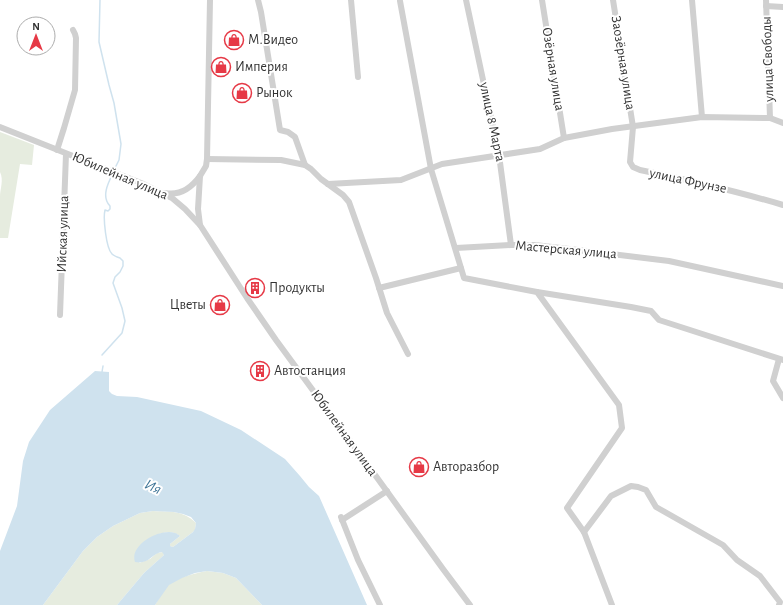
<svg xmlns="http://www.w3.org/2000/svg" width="783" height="605" font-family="'Alegreya Sans',sans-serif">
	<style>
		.green { fill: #e6ecdf }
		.water { fill: #cfe2ee }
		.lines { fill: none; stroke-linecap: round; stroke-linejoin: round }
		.stream { stroke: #cfe2ee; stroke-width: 1.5 }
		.minor { stroke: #d0d0d0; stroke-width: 6 }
		.labels { text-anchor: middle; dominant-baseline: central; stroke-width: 4; stroke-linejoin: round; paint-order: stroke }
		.poi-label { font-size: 14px; fill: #333; stroke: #fff; text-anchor: start }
		.street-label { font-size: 14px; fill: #333; stroke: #fff }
		.water-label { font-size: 15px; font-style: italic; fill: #3f7597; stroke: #fff }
	</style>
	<rect width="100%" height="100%" fill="#fff"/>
	<g class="green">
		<path d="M0,132L34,145L32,165L20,164L8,238H0C0,224 0,211 0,197C0,189 4,180 0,172Z"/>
		<path d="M153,511C170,512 183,510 196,523L195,530L193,532L173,547L170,546V544L180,536C173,531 167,532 159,534L139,563L150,559L157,553L163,552L164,555L144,573L117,605H43L83,551L97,537L113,526L140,513Z"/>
		<path d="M207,571L223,573L236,578L262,605H155C158,600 165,588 169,584C178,577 196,573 207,571Z"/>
	</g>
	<path class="water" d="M95,371L109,372V391L112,394L117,396L137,397L201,411L241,430L285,459L300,476L309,487L319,496L367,605H262L236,578L223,573L207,571L195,573L182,578L169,585L155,605H117L144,573L164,555L162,552C152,553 149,565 135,562C129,545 160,528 175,533C176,533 179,535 180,536L170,544V546L173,547L193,532L195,529L196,523L191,517L183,514L174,512L153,511L140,513L113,526L97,537L83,551L43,605H0V551L17,506L23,461L29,442L50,410Z"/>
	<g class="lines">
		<g class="stream">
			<polyline points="100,0 99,42 109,85 114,103 121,144 119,160 114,170"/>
			<path d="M102,355L122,333L125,321L122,308L113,283L115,277L120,272L123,266V261L120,258C117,257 114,256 112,254C106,248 103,218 105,210L108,211L110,209V206C101,197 108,183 113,173"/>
			<polyline points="102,372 103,366"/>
		</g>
		<g class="minor">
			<polyline points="258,0 261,12 280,130 288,132 295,137 305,165"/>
			<polyline points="351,0 358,77"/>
			<polyline points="466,0 499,155 511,245"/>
			<polyline points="542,0 564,138"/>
			<path d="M613,0L633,127L630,162L633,167L640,170C688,180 736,191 783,205"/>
			<polyline points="692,0 702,117"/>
			<polyline points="766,0 770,118"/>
			<polyline points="400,1 431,169 461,268"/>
			<polyline points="766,6 783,7"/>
			<polyline points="0,127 141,183 172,198 185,209 200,225 247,298 276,340 378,479 443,569 470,605"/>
			<polyline points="57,150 64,128 75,90 76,38 75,34 73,30"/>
			<polyline points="207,159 281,160 305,165 311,169 321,179 343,195 349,202 376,278 387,313 408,354"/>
			<polyline points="328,184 401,180 442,164 540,149 564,138 612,129 702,117 770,118 783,123"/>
			<path d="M165,193C180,196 192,187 200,176"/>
			<polyline points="200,225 198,209 200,176 206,166 207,159 210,0"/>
			<polyline points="456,248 511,245 535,245 595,252 669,261 783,286"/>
			<polyline points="379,288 461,268 464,278 537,292 619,405 622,428 567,508 584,532 612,605"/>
			<polyline points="537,292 631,307 651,311 659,320 783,360"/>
			<polyline points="60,315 66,154"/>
			<polyline points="779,359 773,381 783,398"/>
			<polyline points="341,517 358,560 380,605"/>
			<polyline points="342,520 387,491"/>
			<polyline points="584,532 611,496 631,486 638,487 646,490 656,507 723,545 737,560 760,576 780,602 779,605"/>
		</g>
	</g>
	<defs>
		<g id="shop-ring" transform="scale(1)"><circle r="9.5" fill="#fff" stroke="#e63946" stroke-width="1.5"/><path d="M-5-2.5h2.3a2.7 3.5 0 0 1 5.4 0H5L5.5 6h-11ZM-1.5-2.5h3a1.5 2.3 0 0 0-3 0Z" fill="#e63946"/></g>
		<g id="building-ring" transform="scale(1)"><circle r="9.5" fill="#fff" stroke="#e63946" stroke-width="1.5"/><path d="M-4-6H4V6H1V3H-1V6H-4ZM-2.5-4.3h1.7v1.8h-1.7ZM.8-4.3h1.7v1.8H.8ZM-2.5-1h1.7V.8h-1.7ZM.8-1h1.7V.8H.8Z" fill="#e63946"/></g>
	</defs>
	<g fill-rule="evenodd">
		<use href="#shop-ring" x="234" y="40"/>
		<use href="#shop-ring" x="221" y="67"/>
		<use href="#shop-ring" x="242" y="93"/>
		<use href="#building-ring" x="255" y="288"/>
		<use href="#shop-ring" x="220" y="305"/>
		<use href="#building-ring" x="260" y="371"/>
		<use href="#shop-ring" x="419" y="467"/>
	</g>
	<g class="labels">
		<g class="poi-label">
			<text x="248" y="40">М.Видео</text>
			<text x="235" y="67">Империя</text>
			<text x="256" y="93">Рынок</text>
			<text x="269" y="288">Продукты</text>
			<text x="206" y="305" text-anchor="end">Цветы</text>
			<text x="274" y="371">Автостанция</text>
			<text x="433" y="467">Авторазбор</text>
		</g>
		<g class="street-label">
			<text transform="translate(768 59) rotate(-92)">улица Свободы</text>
			<text transform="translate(623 63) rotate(81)">Заозёрная улица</text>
			<text transform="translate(553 69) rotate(81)">Озёрная улица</text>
			<text transform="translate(492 122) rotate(78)">улица 8 Марта</text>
			<text transform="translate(120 176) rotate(23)">Юбилейная улица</text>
			<text transform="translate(688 181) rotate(12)">улица Фрунзе</text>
			<text transform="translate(63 234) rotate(-88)">Ийская улица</text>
			<text transform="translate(566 250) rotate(5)">Мастерская улица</text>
			<text transform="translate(344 433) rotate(54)">Юбилейная улица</text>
		</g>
		<g class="water-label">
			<text transform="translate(153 487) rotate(26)">Ия</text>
		</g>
	</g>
	<g transform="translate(36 36)"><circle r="19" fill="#ffffff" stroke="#adadad"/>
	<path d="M0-3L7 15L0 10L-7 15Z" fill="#e63946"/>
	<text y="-6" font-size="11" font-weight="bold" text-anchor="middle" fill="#333333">N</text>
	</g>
</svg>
